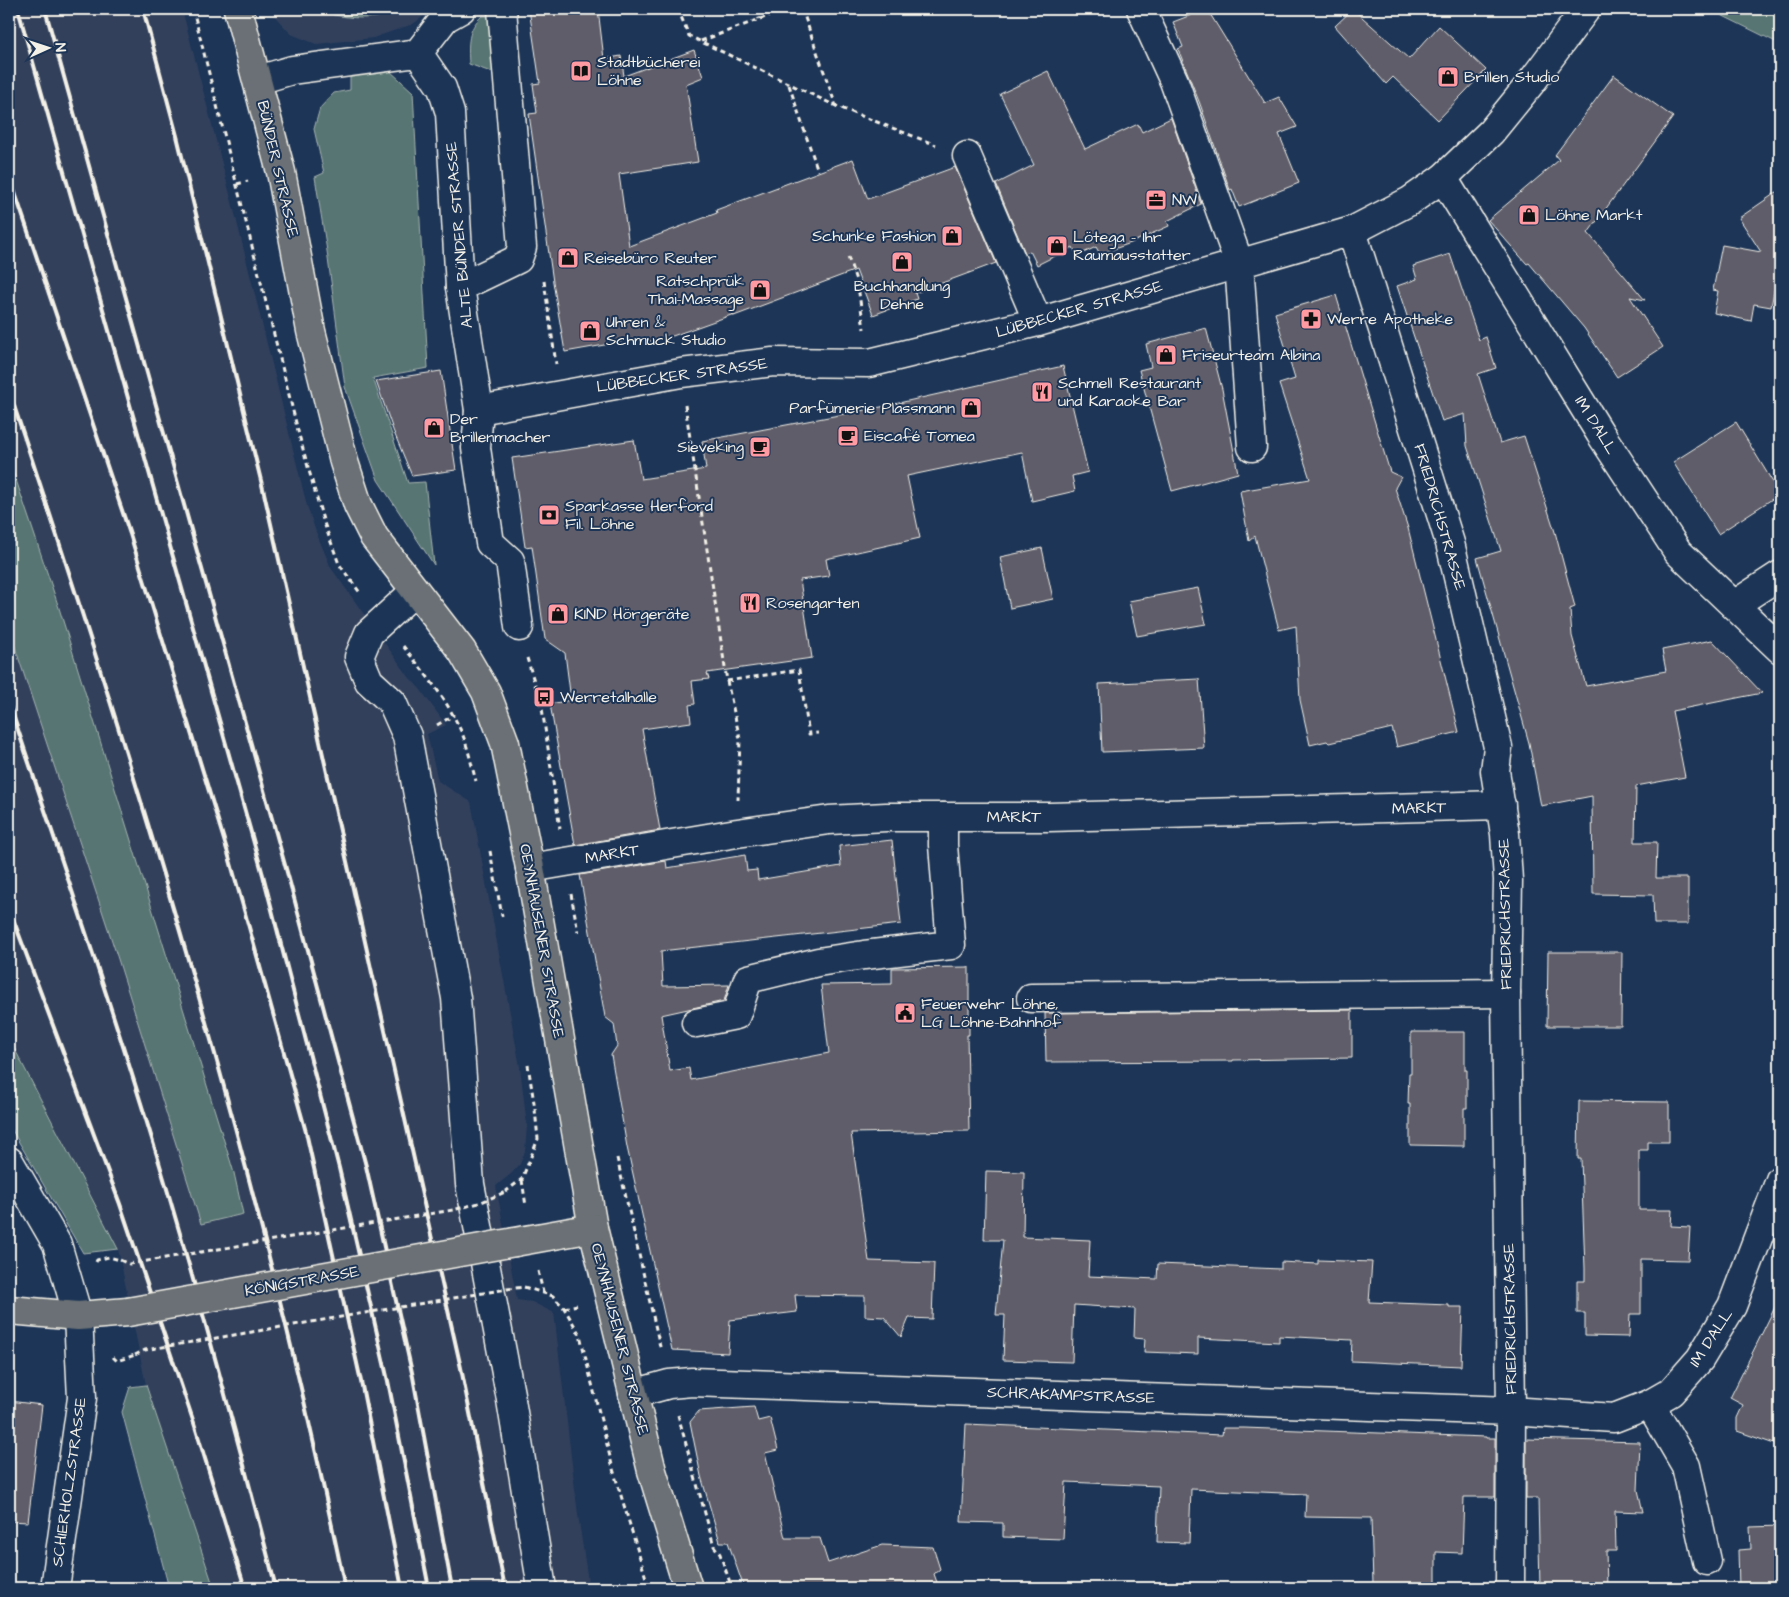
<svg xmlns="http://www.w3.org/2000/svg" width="1789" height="1597" font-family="'Architects Daughter',sans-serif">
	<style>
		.built { fill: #31415c }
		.green { fill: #577573; stroke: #a6b3ae }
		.building { fill: #5f5d69; stroke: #f4f1e8 }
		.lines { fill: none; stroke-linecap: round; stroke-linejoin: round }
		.minor-casing { stroke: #f4f1e8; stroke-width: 31 }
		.major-casing { stroke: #f4f1e8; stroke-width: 31 }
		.path { stroke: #f4f1e8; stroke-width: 3; stroke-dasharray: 5 4; stroke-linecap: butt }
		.minor { stroke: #1d3557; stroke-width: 28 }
		.major { stroke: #6a7074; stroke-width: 28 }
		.rail { stroke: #f4f1e8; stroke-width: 4 }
		.major-bridge-casing { stroke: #f4f1e8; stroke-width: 31; stroke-linecap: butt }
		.path-bridge { stroke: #f4f1e8; stroke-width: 3; stroke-dasharray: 5 4; stroke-linecap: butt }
		.major-bridge { stroke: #6a7074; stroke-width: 28 }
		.labels { text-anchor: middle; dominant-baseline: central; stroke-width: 4; stroke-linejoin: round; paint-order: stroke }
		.poi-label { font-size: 16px; fill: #f4f1e8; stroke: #1d3557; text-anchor: start }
		.street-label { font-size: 16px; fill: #f4f1e8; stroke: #1d3557 }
	</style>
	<rect width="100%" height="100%" fill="#1d3557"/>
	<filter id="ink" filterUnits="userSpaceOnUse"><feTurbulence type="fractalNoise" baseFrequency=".02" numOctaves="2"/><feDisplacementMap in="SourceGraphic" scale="10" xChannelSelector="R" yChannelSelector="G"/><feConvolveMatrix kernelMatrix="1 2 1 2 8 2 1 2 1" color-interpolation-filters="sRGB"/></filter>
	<g filter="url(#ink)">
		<g class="built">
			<polygon points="9,9 182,9 234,210 307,506 316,532 331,568 409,677 420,689 446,725 427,734 438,781 471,802 520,1067 527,1126 525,1151 520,1164 512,1173 496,1186 517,1300 532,1302 554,1313 578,1515 589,1588 214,1588 146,1385 118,1249 9,1038"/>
			<polygon points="268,9 399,11 404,9 433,9 413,24 373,38 316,44 291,34"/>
		</g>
		<g class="green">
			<path d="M315,9H404C372,23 347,18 315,11Z"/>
			<polygon points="1709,9 1780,9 1780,44"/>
			<path d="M482,16H490L499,75L469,64C468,45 467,29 482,16Z"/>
			<polygon points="389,70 413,92 428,368 373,378 408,483 425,482 434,565 378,480 345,387 327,251 315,177 324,173 314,129 320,108 334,93 350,90 350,75"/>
			<polygon points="9,459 59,608 234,1173 243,1214 201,1224 118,959 9,629"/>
			<polygon points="9,1038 118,1249 83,1253 9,1125"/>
			<polygon points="146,1385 214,1588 169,1588 122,1412 130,1387"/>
		</g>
		<g class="building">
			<polygon points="529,9 598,9 604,59 621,56 624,76 694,50 703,77 686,84 698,162 619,174 629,246 717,213 716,210 853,159 868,199 955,167 996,263 915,293 917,299 873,315 856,270 734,316 734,314 667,338 645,342 644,338 565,352 553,282 529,114 537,113 533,84 540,83"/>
			<polygon points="1207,9 1265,103 1279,97 1297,127 1279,134 1299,183 1239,207 1232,189 1230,190 1200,104 1178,49 1183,47 1173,22"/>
			<polygon points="1353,9 1409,59 1439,26 1486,70 1438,120 1393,77 1386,84 1335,26"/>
			<polygon points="1048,71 1085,149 1138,124 1142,132 1171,118 1201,204 1167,221 1169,226 1131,243 1100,254 1096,247 1077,256 1073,247 1037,265 1030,251 1025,253 996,184 1034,165 1000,94"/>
			<polygon points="1614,75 1673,117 1588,233 1645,300 1630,297 1663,347 1617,377 1584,328 1529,263 1527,264 1488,220 1559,160 1555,155"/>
			<polygon points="1780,190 1780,281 1777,275 1771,307 1754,304 1751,321 1714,313 1718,291 1713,290 1722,245 1761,252 1739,218"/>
			<polygon points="1450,254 1479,340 1486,337 1496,368 1478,374 1500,443 1524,436 1555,532 1575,607 1570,609 1572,636 1586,686 1666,671 1662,650 1712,640 1762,693 1672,711 1685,777 1636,786 1635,842 1657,842 1656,878 1688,878 1688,924 1654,924 1653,895 1593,894 1592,796 1541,806 1529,743 1477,558 1501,551 1467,446 1465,414 1442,421 1397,286 1417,279 1413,266"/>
			<polygon points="1336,295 1390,472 1401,477 1395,488 1408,528 1459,732 1397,747 1392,728 1329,743 1327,741 1310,745 1300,700 1296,626 1279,630 1255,536 1249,541 1240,491 1310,479 1279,384 1295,379 1275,313"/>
			<polygon points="1206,328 1222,389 1238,473 1172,491 1139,370 1151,367 1146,344"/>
			<polygon points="1063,366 1088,472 1072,476 1075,491 1032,501 1022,452 907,476 920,538 826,559 829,576 800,580 812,658 707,673 709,679 692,681 695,704 689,705 691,722 642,729 660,830 575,845 550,704 571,700 565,653 545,639 532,546 525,547 512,458 634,440 641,479 706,469 702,441 881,407"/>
			<polygon points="441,371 456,470 412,476 393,430 376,381"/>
			<polygon points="1736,422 1780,494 1718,534 1673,462"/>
			<polygon points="1042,548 1053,599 1010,608 1000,557"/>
			<polygon points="1198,588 1206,624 1137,636 1129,601"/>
			<polygon points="1199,679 1204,748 1102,752 1099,684"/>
			<polygon points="892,840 901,924 661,951 663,986 729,985 724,1001 661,1015 670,1071 689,1068 691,1080 829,1053 821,985 892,984 892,968 969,967 969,1035 967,1035 969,1131 851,1133 869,1261 934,1263 932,1319 909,1318 901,1337 884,1317 865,1316 865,1296 795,1295 797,1312 730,1320 728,1353 672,1350 627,1147 611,1055 617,1046 614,1024 605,1017 580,875 666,861 667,868 745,855 747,871 757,870 758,880 841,866 839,846"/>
			<polygon points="1548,952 1622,952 1621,1026 1547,1026"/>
			<polygon points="1352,1010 1352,1058 1233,1060 1233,1061 1046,1062 1045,1013"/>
			<polygon points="1411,1032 1465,1032 1465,1070 1467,1070 1467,1108 1464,1108 1464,1146 1410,1145 1410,1104 1408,1104 1409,1073 1411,1073"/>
			<polygon points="1579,1101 1669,1102 1669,1142 1648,1142 1648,1150 1639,1150 1639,1210 1672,1210 1671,1226 1690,1227 1688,1260 1641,1259 1641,1314 1630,1314 1629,1337 1585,1336 1585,1313 1577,1313 1577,1281 1585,1281 1585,1268 1581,1159 1578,1159"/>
			<polygon points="986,1171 1024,1172 1023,1237 1090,1240 1088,1276 1157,1279 1158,1264 1281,1269 1281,1262 1318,1264 1318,1260 1372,1262 1369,1302 1449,1305 1449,1307 1463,1307 1461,1366 1351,1361 1352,1340 1279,1336 1279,1342 1198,1338 1198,1354 1144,1352 1145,1339 1134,1338 1135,1309 1074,1305 1072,1362 1003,1360 1005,1315 996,1315 1003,1240 984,1240"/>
			<polygon points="1780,1297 1780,1446 1737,1431 1737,1418 1743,1405 1730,1398"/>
			<polygon points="9,1401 42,1405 28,1522 9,1521"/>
			<polygon points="754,1407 758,1421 770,1418 778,1450 765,1453 785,1538 820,1538 828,1563 882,1545 933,1547 940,1569 934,1574 939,1588 744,1588 728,1542 720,1542 701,1476 690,1422 699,1411"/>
			<polygon points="966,1424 1222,1435 1223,1428 1244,1428 1486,1437 1486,1438 1495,1438 1495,1497 1464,1497 1462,1553 1436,1552 1436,1583 1373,1584 1371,1518 1305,1517 1306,1494 1191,1489 1189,1543 1157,1542 1159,1486 1066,1482 1063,1539 1003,1537 1003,1523 961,1522"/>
			<polygon points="1526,1439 1640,1442 1638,1490 1643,1512 1615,1511 1616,1551 1606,1551 1607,1588 1540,1588 1538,1498 1526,1498"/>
			<polygon points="1780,1526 1780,1588 1739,1588 1738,1550 1751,1549 1750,1527"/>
		</g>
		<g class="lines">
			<g class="minor-casing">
				<g id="minor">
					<polyline points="1141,9 1174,81 1239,263 1252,447"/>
					<polyline points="418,53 442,88 450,113 460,287 479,410 476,448 490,543 510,561 519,627"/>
					<polyline points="258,80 292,70 418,53 445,18 461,9"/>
					<polyline points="967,156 1038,322"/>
					<polyline points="1443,178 1600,433 1678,552 1780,649"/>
					<polyline points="1352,231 1450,543 1498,747 1495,771 1505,834 1508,880 1506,993 1511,1411 1510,1588"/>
					<polyline points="460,287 518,259 522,247 502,9"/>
					<polyline points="479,410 681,373 773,362 869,363 1038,322 1352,231 1410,201 1443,178 1491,132 1530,84 1586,9"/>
					<polyline points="415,591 369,633 359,657 369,681 392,702 407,736 456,998 470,1184 510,1394 542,1588"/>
					<polyline points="1734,605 1780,575"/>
					<polyline points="530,868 737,833 829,820 886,817 1049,817 1501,805"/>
					<polyline points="1031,998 1506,993"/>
					<polyline points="696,1023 736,1015 748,979 818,962 864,955 951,945 943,845 943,817"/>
					<polyline points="9,1161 57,1244 78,1316 82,1398 55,1588"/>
					<polyline points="633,1394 669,1384 692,1382 1511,1411 1614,1418 1650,1404 1671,1392 1700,1359 1732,1306 1780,1180"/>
					<polyline points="1650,1404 1686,1466 1707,1561"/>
				</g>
			</g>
			<g class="major-casing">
				<g id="major">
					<polyline points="238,9 281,172 311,331 344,462 358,505 374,537 462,651 486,692 505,743 530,868 593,1228 652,1471 688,1588"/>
					<polyline points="515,1242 593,1228"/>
					<polyline points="9,1310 78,1316 128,1312"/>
				</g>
			</g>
			<g class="path">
				<polyline points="193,9 299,435 323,520 339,564 361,594"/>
				<polyline points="678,9 689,36 836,106 936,145"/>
				<polyline points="756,9 759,19"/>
				<polyline points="802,9 836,106"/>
				<polyline points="701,41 787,9"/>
				<polyline points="789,85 818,171"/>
				<polyline points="237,184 248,181"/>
				<polyline points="848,257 858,286 864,329"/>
				<polyline points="544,281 556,364"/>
				<polyline points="685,405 727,681 740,739 738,800"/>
				<path d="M403,646C424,672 446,698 460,729C468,745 471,764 476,781"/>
				<polyline points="527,658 542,708 560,829"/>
				<polyline points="727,681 799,670 809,734 818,733"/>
				<polyline points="437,725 454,715"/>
				<polyline points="490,851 502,916"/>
				<polyline points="571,894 578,932"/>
				<polyline points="617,1158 661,1351"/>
				<polyline points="522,1180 526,1206"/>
				<polyline points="505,1192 522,1179 538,1139 535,1109 528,1065"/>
				<polyline points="96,1262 97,1260 109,1257 120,1260"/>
				<polyline points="538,1271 543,1292"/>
				<polyline points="524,1287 553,1296 564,1308 580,1335 613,1469 649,1588"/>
				<polyline points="564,1308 577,1305"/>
				<polyline points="113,1357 117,1361 135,1355"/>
				<polyline points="678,1415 714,1546 720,1554 732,1588"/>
			</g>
			<use href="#minor" class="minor"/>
			<use href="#major" class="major"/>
			<g class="rail">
				<polyline points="18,9 263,875 339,1168 388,1381 429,1588"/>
				<polyline points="45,9 290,883 366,1166 413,1377 452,1588"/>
				<polyline points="143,9 177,136 264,493 461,1368 505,1588"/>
				<polyline points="9,175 130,534 228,853 252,938 306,1132 362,1386 402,1588"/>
				<path d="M9,391C141,784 262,1182 345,1588"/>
				<path d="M9,703C63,865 119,1026 167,1189C206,1322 242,1455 276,1588"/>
				<polyline points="9,908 120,1204 194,1423 245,1588"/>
			</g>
			<g class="major-bridge-casing">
				<polyline id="major-bridge" points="128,1312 515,1242"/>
			</g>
			<g class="path-bridge">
				<polyline points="120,1260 129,1264 453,1210 479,1203 505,1192"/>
				<polyline points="135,1355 145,1350 507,1289 524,1287"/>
			</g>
			<use href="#major-bridge" class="major-bridge"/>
		</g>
	</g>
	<defs>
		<g id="library-square" transform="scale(1.125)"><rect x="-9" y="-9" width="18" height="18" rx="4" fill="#ff9aa2" stroke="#1d3557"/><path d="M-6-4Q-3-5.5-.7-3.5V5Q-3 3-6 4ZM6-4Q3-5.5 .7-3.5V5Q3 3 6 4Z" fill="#111"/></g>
		<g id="shop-square" transform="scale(1.125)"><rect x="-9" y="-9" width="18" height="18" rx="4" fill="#ff9aa2" stroke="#1d3557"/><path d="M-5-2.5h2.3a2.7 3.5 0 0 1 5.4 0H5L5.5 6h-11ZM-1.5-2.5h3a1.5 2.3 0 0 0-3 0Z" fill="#111"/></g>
		<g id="office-square" transform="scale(1.125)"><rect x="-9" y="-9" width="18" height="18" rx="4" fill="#ff9aa2" stroke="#1d3557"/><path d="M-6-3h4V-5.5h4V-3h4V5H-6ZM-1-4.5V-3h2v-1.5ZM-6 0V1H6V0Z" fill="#111"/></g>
		<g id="pharmacy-square" transform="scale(1.125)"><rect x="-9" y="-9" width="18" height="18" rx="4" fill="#ff9aa2" stroke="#1d3557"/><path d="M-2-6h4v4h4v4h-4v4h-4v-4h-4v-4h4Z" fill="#111"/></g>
		<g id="restaurant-square" transform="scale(1.125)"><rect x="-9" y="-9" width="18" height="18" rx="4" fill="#ff9aa2" stroke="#1d3557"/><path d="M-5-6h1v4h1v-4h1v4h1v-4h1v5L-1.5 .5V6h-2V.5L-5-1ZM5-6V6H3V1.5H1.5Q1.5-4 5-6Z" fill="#111"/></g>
		<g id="cafe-square" transform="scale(1.125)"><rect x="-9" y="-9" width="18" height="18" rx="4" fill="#ff9aa2" stroke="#1d3557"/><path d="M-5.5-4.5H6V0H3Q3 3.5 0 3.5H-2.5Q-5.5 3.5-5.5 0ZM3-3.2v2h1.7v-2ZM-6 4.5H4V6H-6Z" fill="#111"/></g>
		<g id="bank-square" transform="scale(1.125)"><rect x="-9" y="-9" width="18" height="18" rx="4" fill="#ff9aa2" stroke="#1d3557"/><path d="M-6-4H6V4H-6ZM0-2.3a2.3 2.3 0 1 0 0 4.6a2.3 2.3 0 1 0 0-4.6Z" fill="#111"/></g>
		<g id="bus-square" transform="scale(1.125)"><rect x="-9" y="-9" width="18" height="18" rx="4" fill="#ff9aa2" stroke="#1d3557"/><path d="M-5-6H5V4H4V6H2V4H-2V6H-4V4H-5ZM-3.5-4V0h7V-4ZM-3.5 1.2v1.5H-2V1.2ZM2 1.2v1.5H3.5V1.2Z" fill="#111"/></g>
		<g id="civic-square" transform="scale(1.125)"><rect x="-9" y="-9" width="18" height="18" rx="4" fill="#ff9aa2" stroke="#1d3557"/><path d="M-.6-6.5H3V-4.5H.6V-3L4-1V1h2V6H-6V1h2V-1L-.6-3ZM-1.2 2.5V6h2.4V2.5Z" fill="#111"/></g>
	</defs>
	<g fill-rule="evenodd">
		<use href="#library-square" x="581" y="71"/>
		<use href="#shop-square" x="1448" y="77"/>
		<use href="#office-square" x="1156" y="200"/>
		<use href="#shop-square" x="1529" y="215"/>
		<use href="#shop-square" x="952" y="236"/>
		<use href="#shop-square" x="1057" y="246"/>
		<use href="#shop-square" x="568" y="258"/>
		<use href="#shop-square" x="902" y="262"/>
		<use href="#shop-square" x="760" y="290"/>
		<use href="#pharmacy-square" x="1311" y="319"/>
		<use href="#shop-square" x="590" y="331"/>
		<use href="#shop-square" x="1166" y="355"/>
		<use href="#restaurant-square" x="1042" y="392"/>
		<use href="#shop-square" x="971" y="408"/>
		<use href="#shop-square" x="434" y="428"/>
		<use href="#cafe-square" x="848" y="436"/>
		<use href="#cafe-square" x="760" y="447"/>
		<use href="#bank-square" x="549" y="515"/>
		<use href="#restaurant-square" x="750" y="603"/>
		<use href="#shop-square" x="558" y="614"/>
		<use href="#bus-square" x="544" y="697"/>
		<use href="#civic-square" x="905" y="1013"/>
	</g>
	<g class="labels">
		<g class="poi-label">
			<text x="597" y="62">Stadtbücherei<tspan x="597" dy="18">Löhne</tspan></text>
			<text x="1464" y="77">Brillen Studio</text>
			<text x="1172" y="200">NW</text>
			<text x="1545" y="215">Löhne Markt</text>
			<text x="936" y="236" text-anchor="end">Schunke Fashion</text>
			<text x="1073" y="237">Lötega - Ihr<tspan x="1073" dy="18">Raumausstatter</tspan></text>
			<text x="584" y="258">Reisebüro Reuter</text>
			<text x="744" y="281" text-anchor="end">Ratschprük<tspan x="744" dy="18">Thai-Massage</tspan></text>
			<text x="902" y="286" text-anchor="middle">Buchhandlung<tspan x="902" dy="18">Dehne</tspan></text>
			<text x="1327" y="319">Werre Apotheke</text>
			<text x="606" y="322">Uhren &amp;<tspan x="606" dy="18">Schmuck Studio</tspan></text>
			<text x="1182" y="355">Friseurteam Albina</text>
			<text x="1058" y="383">Schmell Restaurant<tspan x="1058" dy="18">und Karaoke Bar</tspan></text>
			<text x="955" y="408" text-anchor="end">Parfümerie Plassmann</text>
			<text x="450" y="419">Der<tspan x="450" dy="18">Brillenmacher</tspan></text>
			<text x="864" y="436">Eiscafé Tomea</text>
			<text x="744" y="447" text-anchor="end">Sieveking</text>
			<text x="565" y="506">Sparkasse Herford<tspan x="565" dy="18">Fil. Löhne</tspan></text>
			<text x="766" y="603">Rosengarten</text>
			<text x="574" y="614">KIND Hörgeräte</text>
			<text x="560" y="697">Werretalhalle</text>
			<text x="921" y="1004">Feuerwehr Löhne,<tspan x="921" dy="18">LG Löhne-Bahnhof</tspan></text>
		</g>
		<g class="street-label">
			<text transform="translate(278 169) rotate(77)">BÜNDER STRASSE</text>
			<text transform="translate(459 235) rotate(-95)">ALTE BÜNDER STRASSE</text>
			<text transform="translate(1079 309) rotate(-16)">LÜBBECKER STRASSE</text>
			<text transform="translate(682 375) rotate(-8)">LÜBBECKER STRASSE</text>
			<text transform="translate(1596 425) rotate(58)">IM DALL</text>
			<text transform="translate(1440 517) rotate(74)">FRIEDRICHSTRASSE</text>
			<text transform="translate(1419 808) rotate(-2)">MARKT</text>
			<text x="1014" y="817">MARKT</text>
			<text transform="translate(612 854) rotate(-10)">MARKT</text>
			<text transform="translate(1505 914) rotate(-91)">FRIEDRICHSTRASSE</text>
			<text transform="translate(542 941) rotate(80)">OEYNHAUSENER STRASSE</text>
			<text transform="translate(302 1281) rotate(-10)">KÖNIGSTRASSE</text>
			<text transform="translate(1510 1319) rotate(-91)">FRIEDRICHSTRASSE</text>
			<text transform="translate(1711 1338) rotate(-57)">IM DALL</text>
			<text transform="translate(620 1339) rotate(76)">OEYNHAUSENER STRASSE</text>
			<text transform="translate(1071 1395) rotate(2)">SCHRAKAMPSTRASSE</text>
			<text transform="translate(69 1482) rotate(-82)">SCHIERHOLZSTRASSE</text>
		</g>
	</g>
	<rect width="1789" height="1597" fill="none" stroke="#1d3557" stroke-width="30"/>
	<rect x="15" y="15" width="1759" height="1567" fill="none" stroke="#f4f1e8" stroke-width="2" filter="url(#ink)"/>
	<g transform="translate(48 48) rotate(87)" stroke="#1d3557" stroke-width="4" paint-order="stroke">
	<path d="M0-4L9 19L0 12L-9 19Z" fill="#f4f1e8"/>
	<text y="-8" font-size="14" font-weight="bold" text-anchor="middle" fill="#f4f1e8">N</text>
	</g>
</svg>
